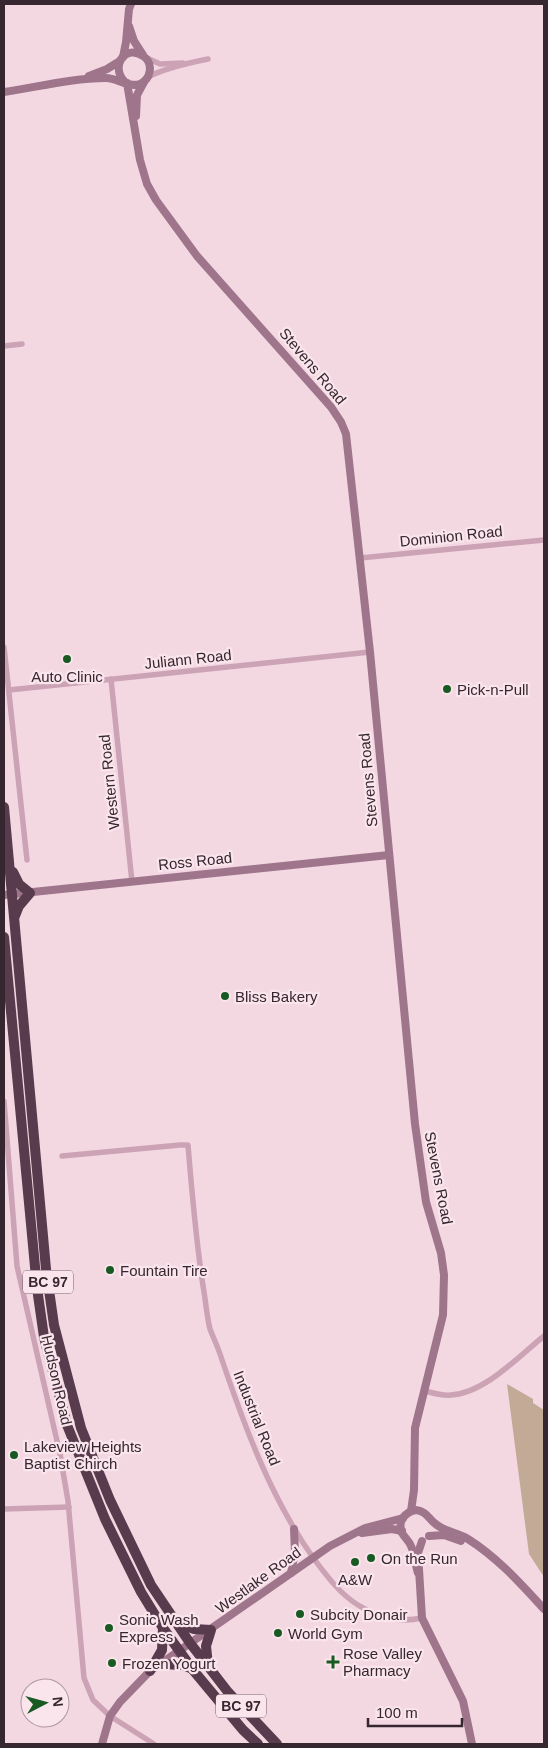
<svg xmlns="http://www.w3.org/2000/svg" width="548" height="1748" font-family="Arial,sans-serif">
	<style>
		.green { fill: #c3aa97 }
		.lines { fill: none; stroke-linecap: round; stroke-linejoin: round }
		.street { stroke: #cca3b5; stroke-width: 5.5 }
		.secondary { stroke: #9f758c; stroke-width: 8 }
		.highway { stroke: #583c4d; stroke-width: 10 }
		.poi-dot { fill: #195a23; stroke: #fae5ec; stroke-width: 2 }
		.labels { text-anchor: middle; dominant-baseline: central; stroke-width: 4.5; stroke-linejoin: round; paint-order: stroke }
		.shield { fill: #fae5ec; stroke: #715f68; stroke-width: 1 }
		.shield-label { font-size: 14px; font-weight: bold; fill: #36262f }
		.street-label { font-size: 15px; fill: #36262f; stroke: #fae5ec }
		.poi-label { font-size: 15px; fill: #36262f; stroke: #fae5ec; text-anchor: start }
	</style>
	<rect width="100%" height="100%" fill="#f3d8e2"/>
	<polygon class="green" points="507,1384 533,1399 533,1403 544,1410 544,1577 529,1554"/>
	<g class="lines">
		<g class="street">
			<polyline points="147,58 160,64 183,63"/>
			<path d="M148,77C165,68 188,63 208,59"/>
			<polyline points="4,346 22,344"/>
			<polyline points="360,558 544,540"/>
			<polyline points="4,647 27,860"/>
			<polyline points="111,679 132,882"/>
			<polyline points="9,690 370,652"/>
			<polyline points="4,1101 17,1266 60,1454 68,1501 84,1678 93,1700 110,1716 154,1744"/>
			<path d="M62,1156L180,1145H188C192,1194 196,1243 204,1292C206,1304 207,1317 210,1329C213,1337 217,1345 220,1354C244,1425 270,1497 314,1559C326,1575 340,1594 358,1605C378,1618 399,1623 422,1618"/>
			<path d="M425,1391C433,1393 442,1396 451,1395C485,1393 519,1356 544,1336"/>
			<polyline points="4,1509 69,1507"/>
		</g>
		<g class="secondary">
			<polyline points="129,26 134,41 143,55"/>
			<polyline points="123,57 126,42 129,9 131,4"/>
			<polyline points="89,76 107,69 120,61"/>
			<polyline points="127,83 140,160 147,184 156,200 197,256 331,407 341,422 346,434 370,652 415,1124 426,1202 441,1253 444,1275 443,1315 415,1428 414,1490 411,1511"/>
			<path d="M4,92C38,87 72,78 106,78C117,78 129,88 140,84C151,79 154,63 143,56C126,44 110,65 124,81"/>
			<polyline points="136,116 137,95 144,82"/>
			<polyline points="4,895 389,855"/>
			<polyline points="362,1533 392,1529 402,1531"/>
			<polyline points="429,1536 444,1535 461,1541"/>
			<polyline points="422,1541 418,1553 422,1618 463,1701 472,1744"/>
			<polyline points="291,1573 295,1552 294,1529"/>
			<path d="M418,1573C415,1564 415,1555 411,1546C409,1541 405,1538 402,1533C397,1521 405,1512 416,1510C427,1511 429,1520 437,1525C446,1532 459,1533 468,1539C498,1558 521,1584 544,1609"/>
			<polyline points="102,1744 110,1716 120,1702 150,1671 330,1546 365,1528 403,1518"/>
		</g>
		<g class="highway">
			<polyline points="4,807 46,1269 54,1325 81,1428 110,1500 151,1585 190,1643 228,1692 277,1744"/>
			<polyline points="13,872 19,884 30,893 19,906 15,916"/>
			<polyline points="4,937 37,1288 44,1337 67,1425 105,1519 141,1592 163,1628 193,1670 243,1730 258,1744"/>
			<polyline points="177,1623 194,1629 211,1630 206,1646 208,1665"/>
			<polyline points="160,1664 183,1665 193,1669"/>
			<polyline points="150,1671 162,1650 163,1628"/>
		</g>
	</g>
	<g class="poi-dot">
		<circle cx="67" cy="659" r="5"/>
		<circle cx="447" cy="689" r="5"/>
		<circle cx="225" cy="996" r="5"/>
		<circle cx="110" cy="1270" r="5"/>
		<circle cx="14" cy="1455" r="5"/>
		<circle cx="371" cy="1558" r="5"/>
		<circle cx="355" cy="1562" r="5"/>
		<circle cx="300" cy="1614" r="5"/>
		<circle cx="109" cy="1628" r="5"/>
		<circle cx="278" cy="1633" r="5"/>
		<path d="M330.5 1654.5h5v5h5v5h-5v5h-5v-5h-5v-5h5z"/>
		<circle cx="112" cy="1663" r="5"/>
	</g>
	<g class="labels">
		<g class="shield">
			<rect x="23" y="1270.5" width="50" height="23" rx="4"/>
			<rect x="216" y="1694.5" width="50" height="23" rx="4"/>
		</g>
		<g class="shield-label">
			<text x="48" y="1282">BC 97</text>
			<text x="241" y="1706">BC 97</text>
		</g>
		<g class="street-label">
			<text transform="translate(313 366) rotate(50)">Stevens Road</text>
			<text transform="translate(451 536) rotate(-6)">Dominion Road</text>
			<text transform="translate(188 659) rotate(-6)">Juliann Road</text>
			<text transform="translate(368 780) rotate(-95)">Stevens Road</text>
			<text transform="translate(109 782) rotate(-96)">Western Road</text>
			<text transform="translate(195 861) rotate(-6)">Ross Road</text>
			<text transform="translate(439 1178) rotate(79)">Stevens Road</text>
			<text transform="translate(57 1380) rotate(77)">Hudson Road</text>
			<text transform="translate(257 1418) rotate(68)">Industrial Road</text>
			<text transform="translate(258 1580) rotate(-36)">Westlake Road</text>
		</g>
		<g class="poi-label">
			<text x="67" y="676" text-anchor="middle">Auto Clinic</text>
			<text x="457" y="689">Pick-n-Pull</text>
			<text x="235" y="996">Bliss Bakery</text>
			<text x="120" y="1270">Fountain Tire</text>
			<text x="24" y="1446">Lakeview Heights<tspan x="24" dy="17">Baptist Chirch</tspan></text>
			<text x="381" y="1558">On the Run</text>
			<text x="355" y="1579" text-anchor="middle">A&amp;W</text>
			<text x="310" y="1614">Subcity Donair</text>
			<text x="119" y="1619">Sonic Wash<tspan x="119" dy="17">Express</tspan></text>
			<text x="288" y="1633">World Gym</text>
			<text x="343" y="1653">Rose Valley<tspan x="343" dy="17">Pharmacy</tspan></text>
			<text x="122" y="1663">Frozen Yogurt</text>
		</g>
	</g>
	<rect width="548" height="1748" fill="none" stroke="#36262f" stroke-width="10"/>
	<g transform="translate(45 1703) rotate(84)"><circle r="24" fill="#fae5ec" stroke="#ac99a0"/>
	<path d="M0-4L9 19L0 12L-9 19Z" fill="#195a23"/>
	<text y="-8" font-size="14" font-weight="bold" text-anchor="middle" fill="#36262f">N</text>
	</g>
	<path d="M368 1718v8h94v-8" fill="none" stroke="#36262f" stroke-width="2.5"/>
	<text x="376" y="1718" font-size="15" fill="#36262f" stroke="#fae5ec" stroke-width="4" paint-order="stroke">100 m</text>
</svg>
